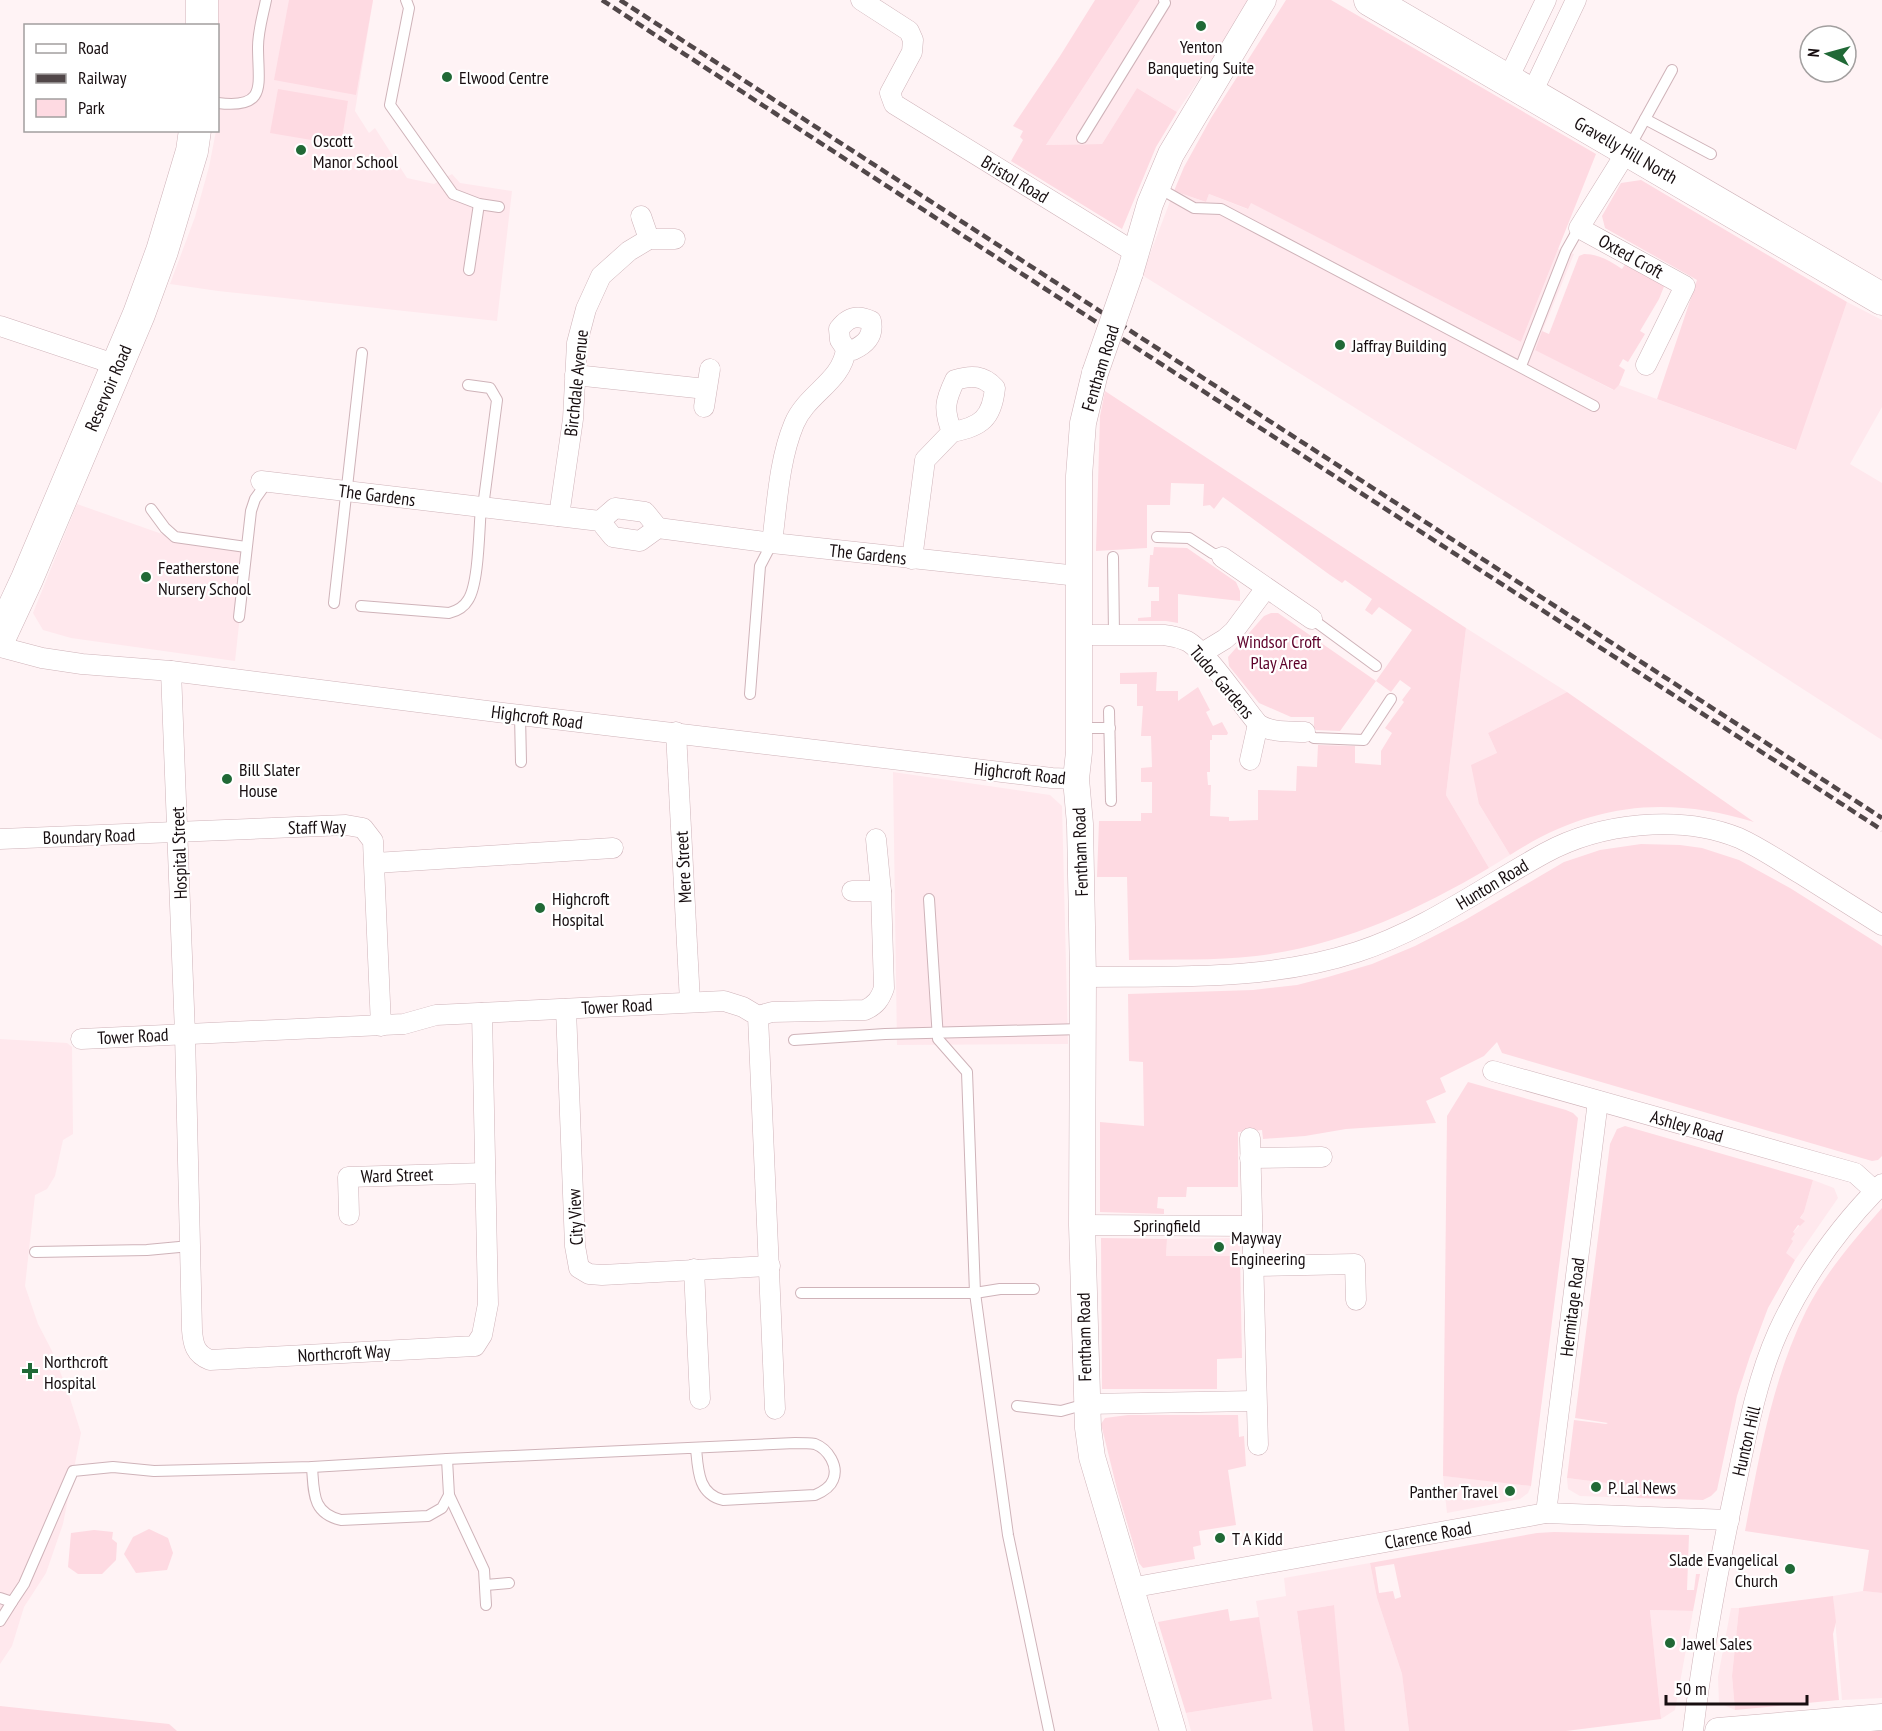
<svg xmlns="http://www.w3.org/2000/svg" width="1882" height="1731" font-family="'PT Sans Narrow',sans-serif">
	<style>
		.built { fill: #ffe8ed }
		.green { fill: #fedae2; fill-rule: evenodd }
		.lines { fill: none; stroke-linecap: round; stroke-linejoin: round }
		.service-casing { stroke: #cfb3b9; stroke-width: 12 }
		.minor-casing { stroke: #cfb3b9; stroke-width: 21 }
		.tertiary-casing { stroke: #cfb3b9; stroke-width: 27 }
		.primary-casing { stroke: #cfb3b9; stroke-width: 33 }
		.service { stroke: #fff; stroke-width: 10 }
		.minor { stroke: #fff; stroke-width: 20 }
		.tertiary { stroke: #fff; stroke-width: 26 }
		.primary { stroke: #fff; stroke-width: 32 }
		.rail { stroke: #514749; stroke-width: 4.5; stroke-dasharray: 9 4.5; stroke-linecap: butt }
		.tertiary-bridge-casing { stroke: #cfb3b9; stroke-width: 27; stroke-linecap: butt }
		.tertiary-bridge { stroke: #fff; stroke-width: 26 }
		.poi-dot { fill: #206936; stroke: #fff; stroke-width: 2 }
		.labels { text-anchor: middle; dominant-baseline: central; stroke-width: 4.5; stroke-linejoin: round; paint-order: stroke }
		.poi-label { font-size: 18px; fill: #170e10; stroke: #fff; text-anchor: start }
		.street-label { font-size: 18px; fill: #170e10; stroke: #fff }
		.park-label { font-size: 18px; fill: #5d0029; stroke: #fff }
	</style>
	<rect width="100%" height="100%" fill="#fff3f5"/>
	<g class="built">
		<polygon points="217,0 373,0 355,111 369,133 375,128 407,178 434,184 452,174 460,183 512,191 497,321 218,291 170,284 195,217 209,167 216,131 218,130"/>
		<polygon points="1140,0 1253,0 1177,112 1137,88 1102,144 1046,145"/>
		<polygon points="1174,191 1206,202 1209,194 1247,209 1250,202 1521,342 1558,249 1574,254 1535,349 1613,390 1619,385 1795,450 1847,302 1882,320 1882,407 1850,464 1882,483 1882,740 1727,640 1142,275"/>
		<polygon points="77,504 162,534 248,542 235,661 71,638 43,630 33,613"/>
		<polygon points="1466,628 1567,692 1488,733 1497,753 1479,804 1510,855 1489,868 1446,795"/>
		<polygon points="893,772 1050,795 1062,806 1068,1044 897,1045"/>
		<polygon points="0,1039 67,1043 72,1047 73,1134 63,1140 55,1176 47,1189 35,1195 25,1286 38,1324 52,1351 68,1392 81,1433 63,1524 46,1573 24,1607 12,1646 0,1664"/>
		<polygon points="1813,1180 1834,1188 1838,1198 1795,1260 1785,1254 1793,1232 1804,1221 1800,1219 1804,1212"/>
		<polygon points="1240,1238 1240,1256 1166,1256 1167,1239"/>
		<polygon points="1443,1476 1482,1480 1531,1486 1528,1493 1520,1499 1447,1513"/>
		<polygon points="1567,1478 1639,1487 1637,1498 1580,1496 1568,1489"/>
		<polygon points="1370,1563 1377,1598 1402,1674 1409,1731 1345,1731 1333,1605 1297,1611 1313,1731 1191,1731 1186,1713 1272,1699 1256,1601 1286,1596 1284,1578"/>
		<polygon points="1863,1591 1882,1593 1882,1698 1842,1700 1833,1596"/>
		<polygon points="1731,1608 1739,1608 1732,1676 1735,1710 1719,1703 1718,1677"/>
		<polygon points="1650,1610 1693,1611 1675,1710 1661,1719"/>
	</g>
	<g class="green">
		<polygon points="289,0 373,0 356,95 274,80"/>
		<polygon points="1095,0 1140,0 1046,145 1102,144 1137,88 1177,112 1156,147 1122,229 1011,161 1023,140 1020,137 1023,131 1013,126 1060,56"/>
		<polygon points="1286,0 1331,0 1596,154 1521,342 1251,203 1248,209 1209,194 1206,202 1174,191 1184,167 1211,118"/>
		<polygon points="278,89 348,101 341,145 270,133"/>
		<polygon points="1641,180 1847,302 1796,450 1657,399 1697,280 1605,228 1602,216 1621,183"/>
		<path d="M1584,254C1599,254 1610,261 1622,269L1626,263L1665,284L1659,299L1640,331L1645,334L1628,362L1623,359L1619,366L1625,370L1619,385L1614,390L1535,350L1542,331L1549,334L1579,256Z"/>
		<path d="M1105,391L1466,628L1446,795L1489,868C1414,912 1343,945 1256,956C1214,961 1171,959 1129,960L1127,877H1097L1099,821H1141V813H1152V782H1141V768L1152,767L1151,736H1141L1143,706H1137V684H1120V673L1157,672L1156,691H1178V701L1198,687L1210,710L1206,712L1213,726L1222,722L1228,733L1227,735H1212V740H1210V772H1207L1208,785H1211L1210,816L1229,817V821L1258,820V790L1296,791L1297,766L1317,767L1318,745L1355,746V763L1381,765V751L1392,733L1385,728L1404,702L1402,700L1411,688L1400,680L1391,692L1376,681L1340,731L1314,730V717H1291L1259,703L1229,666L1228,657L1264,616L1271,613H1278L1376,681L1412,630L1379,607L1372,615L1365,610L1372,599L1345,580L1342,583L1330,575L1223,497L1214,509L1210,505L1203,506L1204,484L1171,483L1170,505H1147V548L1096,551L1100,416Z"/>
		<polygon points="1154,547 1187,548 1236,582 1240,591 1240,601 1178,594 1178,623 1166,621 1138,621 1138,618 1151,617 1151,601 1159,601 1159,587 1148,587 1150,555 1153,555"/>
		<path d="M1567,692L1754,822C1664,795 1589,804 1510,855L1479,804L1471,765L1497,753L1488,733Z"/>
		<polygon points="1641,844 1680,845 1702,848 1739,860 1790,888 1882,946 1882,1156 1878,1160 1872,1161 1502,1053 1497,1042 1484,1056 1440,1078 1446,1092 1426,1101 1436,1123 1346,1129 1305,1136 1263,1139 1262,1130 1238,1132 1238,1187 1187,1187 1186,1197 1158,1197 1157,1208 1164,1209 1164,1214 1100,1212 1100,1122 1144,1126 1143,1062 1129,1061 1128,994 1253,990 1297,985 1328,977 1372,964 1415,946 1465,920 1564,862 1600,850"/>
		<polygon points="1468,1082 1566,1110 1573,1113 1578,1118 1531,1486 1443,1476 1447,1116"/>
		<polygon points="1625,1126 1813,1180 1804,1212 1800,1218 1805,1221 1800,1226 1798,1225 1793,1232 1795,1234 1791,1239 1793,1241 1786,1253 1795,1260 1768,1308 1750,1356 1737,1396 1717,1490 1711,1496 1703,1500 1637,1498 1638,1487 1567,1478 1574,1420 1606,1424 1608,1423 1575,1418 1610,1144 1617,1129"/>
		<path d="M1882,1208V1593L1863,1591L1869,1550L1745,1531C1759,1457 1772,1380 1806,1311C1825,1273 1854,1240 1882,1208Z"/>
		<polygon points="1101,1238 1167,1239 1166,1256 1240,1256 1242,1358 1217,1359 1217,1389 1102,1389"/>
		<polygon points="1128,1415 1238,1415 1239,1437 1244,1436 1246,1466 1228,1470 1236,1525 1199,1531 1201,1545 1193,1547 1195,1559 1143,1568 1139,1563 1117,1489 1101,1424 1105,1418"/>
		<polygon points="149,1529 168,1538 173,1553 167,1570 136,1573 124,1554 133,1537"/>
		<polygon points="94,1530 113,1532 112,1539 117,1543 116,1560 102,1574 78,1574 68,1567 71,1533"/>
		<path d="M1554,1532L1689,1535L1687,1590H1694L1696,1574H1700L1693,1611L1650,1610L1661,1719L1566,1731H1409L1402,1674L1377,1598L1370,1563L1537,1533ZM1394,1564L1401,1597L1395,1599L1393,1591L1379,1593L1375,1567Z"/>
		<polygon points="1833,1596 1836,1622 1833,1634 1839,1700 1735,1710 1732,1676 1739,1608"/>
		<polygon points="1334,1605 1345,1731 1313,1731 1297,1611"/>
		<polygon points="1228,1609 1230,1621 1259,1617 1272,1699 1186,1713 1158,1622"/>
		<polygon points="0,1706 169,1724 177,1731 0,1731"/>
	</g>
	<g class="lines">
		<g class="service-casing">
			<g id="service">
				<polyline points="406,0 409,8 390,105 453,194 479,204 499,207"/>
				<path d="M218,103C268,109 258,85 258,47C258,31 263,15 266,0"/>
				<polyline points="1645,119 1711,154"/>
				<polyline points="1082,138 1165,3 1164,0"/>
				<polyline points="1629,148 1672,70"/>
				<polyline points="1157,187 1194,208 1221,209 1594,406"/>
				<polyline points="469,270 479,204"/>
				<polyline points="1521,366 1566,251 1579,228"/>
				<polyline points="468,385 490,388 497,400 483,507"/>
				<polyline points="151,509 165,528 175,537 246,547"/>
				<polyline points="1157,537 1189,538 1212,553 1222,557"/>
				<polyline points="1113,557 1114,635"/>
				<polyline points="334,603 362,353"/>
				<path d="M361,606L449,613C457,611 464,607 468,600C479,584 479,528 481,507"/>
				<polyline points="239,617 251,511 255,499 267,482"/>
				<polyline points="1312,619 1376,666"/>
				<polyline points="750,694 760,566 772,543"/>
				<polyline points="1109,711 1111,801"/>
				<polyline points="520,715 521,762"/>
				<polyline points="1079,728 1110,728"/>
				<polyline points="1305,732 1314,738 1364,740 1391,699"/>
				<polyline points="929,899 938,1039 967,1072 975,1293 1008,1535 1049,1731"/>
				<polyline points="794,1040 885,1034 1082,1029"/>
				<polyline points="35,1252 147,1250 190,1246"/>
				<polyline points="801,1293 975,1293 1000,1289 1034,1289"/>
				<polyline points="1017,1406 1061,1411 1086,1404"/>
				<path d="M312,1467C314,1493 312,1513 341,1520L428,1516L442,1508L449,1495L447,1459"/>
				<polyline points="449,1495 484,1570 486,1605"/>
				<polyline points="486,1585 509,1583"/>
				<path d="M0,1598L12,1602L24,1584L73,1471L113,1467L154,1471L312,1467L447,1459L795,1443C801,1443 809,1443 815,1444C828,1449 839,1466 833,1480C830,1488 822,1492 815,1495L723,1500C698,1494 698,1470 696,1448"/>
				<polyline points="0,1621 12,1602"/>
			</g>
		</g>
		<g class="minor-casing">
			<g id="minor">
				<polyline points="861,0 909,31 913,40 912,52 890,93 894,104 1136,253"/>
				<polyline points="1507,81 1546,0"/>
				<polyline points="1531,95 1576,0"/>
				<polyline points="1627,151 1579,228 1685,286 1646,365"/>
				<polyline points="641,216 649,239"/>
				<polyline points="0,326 117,365"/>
				<polyline points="575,375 706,389"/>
				<polyline points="704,407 710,369"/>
				<polyline points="261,481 600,521 613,537 640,541 658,528 772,543 1078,576"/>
				<polyline points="559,516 573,419 577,343 586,309 601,276 629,251 649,239 675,239"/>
				<polyline points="600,521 615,508 645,512 658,528"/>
				<path d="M772,543C777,504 779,460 794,424C807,393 842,382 846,349L840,340L839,329C848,317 857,314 871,321C874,336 866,344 853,350L846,349"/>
				<polyline points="1222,557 1312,619"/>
				<path d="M912,559L925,460L952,432C943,409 945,401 955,380C971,375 983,375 995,388C992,418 981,427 952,432"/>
				<path d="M1079,635H1164C1172,636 1180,638 1187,641C1207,652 1242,705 1258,724C1271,733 1289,731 1305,732"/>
				<polyline points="0,647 42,658 82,664 171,671 520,715 1052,778 1076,779"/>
				<polyline points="1202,653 1225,639 1234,631 1266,588"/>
				<path d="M171,671L185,1034L192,1330C193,1344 195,1354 210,1360L475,1346L482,1335L488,1304L482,1013"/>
				<polyline points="676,732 690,1002"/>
				<polyline points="1250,760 1258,724"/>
				<polyline points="0,839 346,825 363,828 373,841 381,1026"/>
				<polyline points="375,863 613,848"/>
				<polyline points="852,891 881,891"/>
				<path d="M1083,977C1175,976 1268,981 1357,952C1425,930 1483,887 1545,853C1600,823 1680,814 1739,838C1761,848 1781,862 1801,874C1828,891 1855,908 1882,925"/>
				<polyline points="566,1009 575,1246 579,1268 589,1274 602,1275 770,1266"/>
				<path d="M758,1016L772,1012L865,1010C876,1005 880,999 884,988L881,891L876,839"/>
				<polyline points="81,1039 404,1024 436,1015 724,1001 743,1007 758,1016 775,1409"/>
				<polyline points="1493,1071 1855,1173 1875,1191"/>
				<polyline points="1250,1138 1258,1445"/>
				<polyline points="1250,1158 1322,1157"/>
				<polyline points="349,1215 348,1177 485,1173"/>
				<polyline points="1082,1225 1252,1226"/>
				<polyline points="1253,1266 1355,1264 1356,1300"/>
				<polyline points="694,1269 700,1399"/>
				<polyline points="1086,1404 1255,1401"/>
				<polyline points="1546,1513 1598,1101"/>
				<polyline points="1130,1588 1546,1513 1729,1520"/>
				<path d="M1693,1731C1703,1650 1718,1569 1735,1489C1746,1437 1756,1381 1778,1332C1803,1278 1840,1226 1882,1184"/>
			</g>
		</g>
		<g class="tertiary-casing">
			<g id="tertiary">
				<polyline points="1130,273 1150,204 1171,154 1263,0"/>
				<polyline points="1095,373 1083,423 1079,476 1079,752 1076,779 1080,824 1083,977 1082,1225 1088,1428 1092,1457 1173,1731"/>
				<polyline points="1718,1731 1882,1717"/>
			</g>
		</g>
		<g class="primary-casing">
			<g id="primary">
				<polyline points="1370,0 1882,299"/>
				<polyline points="202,26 202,0"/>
				<polyline points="0,637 27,579 139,314 162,251 192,151 195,130"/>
			</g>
		</g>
		<use href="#service" class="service"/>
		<use href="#minor" class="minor"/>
		<use href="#tertiary" class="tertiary"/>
		<use href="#primary" class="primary"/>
		<g class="rail">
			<path d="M602,0C1027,279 1455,553 1882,830"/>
			<polyline points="620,0 1882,818"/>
		</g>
		<g class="tertiary-bridge-casing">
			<polyline id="tertiary-bridge" points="1095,373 1130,273"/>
		</g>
		<use href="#tertiary-bridge" class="tertiary-bridge"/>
	</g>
	<g class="poi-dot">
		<circle cx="1201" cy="26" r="6"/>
		<circle cx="447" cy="77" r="6"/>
		<circle cx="301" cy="150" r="6"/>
		<circle cx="1340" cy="345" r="6"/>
		<circle cx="146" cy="577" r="6"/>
		<circle cx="227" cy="779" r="6"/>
		<circle cx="540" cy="908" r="6"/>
		<circle cx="1219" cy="1247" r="6"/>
		<path d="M27 1362h6v6h6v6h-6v6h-6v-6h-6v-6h6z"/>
		<circle cx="1596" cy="1487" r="6"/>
		<circle cx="1510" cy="1491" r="6"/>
		<circle cx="1220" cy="1538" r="6"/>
		<circle cx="1790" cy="1569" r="6"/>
		<circle cx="1670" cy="1643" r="6"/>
	</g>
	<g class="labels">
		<g class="poi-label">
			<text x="1201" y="46" text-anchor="middle">Yenton<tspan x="1201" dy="21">Banqueting Suite</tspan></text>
			<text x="459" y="77">Elwood Centre</text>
			<text x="313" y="140">Oscott<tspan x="313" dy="21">Manor School</tspan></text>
			<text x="1352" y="345">Jaffray Building</text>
			<text x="158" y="567">Featherstone<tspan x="158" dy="21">Nursery School</tspan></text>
			<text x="239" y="769">Bill Slater<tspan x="239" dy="21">House</tspan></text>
			<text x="552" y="898">Highcroft<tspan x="552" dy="21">Hospital</tspan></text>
			<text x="1231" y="1237">Mayway<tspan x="1231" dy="21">Engineering</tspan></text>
			<text x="44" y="1361">Northcroft<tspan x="44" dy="21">Hospital</tspan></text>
			<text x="1608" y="1487">P. Lal News</text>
			<text x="1498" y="1491" text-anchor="end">Panther Travel</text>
			<text x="1232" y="1538">T A Kidd</text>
			<text x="1778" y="1559" text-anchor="end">Slade Evangelical<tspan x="1778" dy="21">Church</tspan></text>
			<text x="1682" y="1643">Jawel Sales</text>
		</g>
		<g class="street-label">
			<text transform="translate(1626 150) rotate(30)">Gravelly Hill North</text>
			<text transform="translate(1015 179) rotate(31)">Bristol Road</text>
			<text transform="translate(1631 256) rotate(29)">Oxted Croft</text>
			<text transform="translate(1100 368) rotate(-73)">Fentham Road</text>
			<text transform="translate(576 383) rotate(-84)">Birchdale Avenue</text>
			<text transform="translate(108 388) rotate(-67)">Reservoir Road</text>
			<text transform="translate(377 495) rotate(7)">The Gardens</text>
			<text transform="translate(868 554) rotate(6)">The Gardens</text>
			<text transform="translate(1222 682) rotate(50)">Tudor Gardens</text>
			<text transform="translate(537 717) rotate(7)">Highcroft Road</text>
			<text transform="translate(1020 773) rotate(6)">Highcroft Road</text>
			<text transform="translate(317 827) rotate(-1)">Staff Way</text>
			<text transform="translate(89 836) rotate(-2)">Boundary Road</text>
			<text transform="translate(1080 852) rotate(-92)">Fentham Road</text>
			<text transform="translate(179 853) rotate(-92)">Hospital Street</text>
			<text transform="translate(683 867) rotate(-93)">Mere Street</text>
			<text transform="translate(1492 884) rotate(-31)">Hunton Road</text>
			<text transform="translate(617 1006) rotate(-3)">Tower Road</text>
			<text transform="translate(133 1036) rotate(-3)">Tower Road</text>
			<text transform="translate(1687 1126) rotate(16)">Ashley Road</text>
			<text transform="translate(397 1175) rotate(-2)">Ward Street</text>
			<text transform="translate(575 1217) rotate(-93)">City View</text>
			<text x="1167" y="1225">Springfield</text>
			<text transform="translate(1572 1307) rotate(-83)">Hermitage Road</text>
			<text transform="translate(1084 1337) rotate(-91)">Fentham Road</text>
			<text transform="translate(344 1353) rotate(-3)">Northcroft Way</text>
			<text transform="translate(1746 1441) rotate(-77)">Hunton Hill</text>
			<text transform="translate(1428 1535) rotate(-10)">Clarence Road</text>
		</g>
		<g class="park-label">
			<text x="1279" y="641">Windsor Croft<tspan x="1279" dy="21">Play Area</tspan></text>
		</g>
	</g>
	<rect x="24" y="24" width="195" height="108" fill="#ffffff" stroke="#a29f9f" stroke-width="1.5"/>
	<rect x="36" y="44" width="30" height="9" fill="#ffffff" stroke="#a29f9f" stroke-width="1.5"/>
	<text x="78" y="54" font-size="18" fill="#170e10">Road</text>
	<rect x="36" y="74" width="30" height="9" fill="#514749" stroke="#a29f9f" stroke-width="1.5"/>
	<text x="78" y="84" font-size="18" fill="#170e10">Railway</text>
	<rect x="36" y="99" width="30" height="18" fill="#fedae2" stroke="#a29f9f" stroke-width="1.5"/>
	<text x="78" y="114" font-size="18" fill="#170e10">Park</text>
	<g transform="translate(1828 54) rotate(275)"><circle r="28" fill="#ffffff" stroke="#a29f9f" stroke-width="1.5"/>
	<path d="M0-4.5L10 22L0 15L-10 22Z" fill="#206936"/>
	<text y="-9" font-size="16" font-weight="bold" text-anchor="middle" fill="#170e10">N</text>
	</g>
	<path d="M1666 1695v9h141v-9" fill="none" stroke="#170e10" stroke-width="3"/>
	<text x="1675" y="1695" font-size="18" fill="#170e10" stroke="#ffffff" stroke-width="4.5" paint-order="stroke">50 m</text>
</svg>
